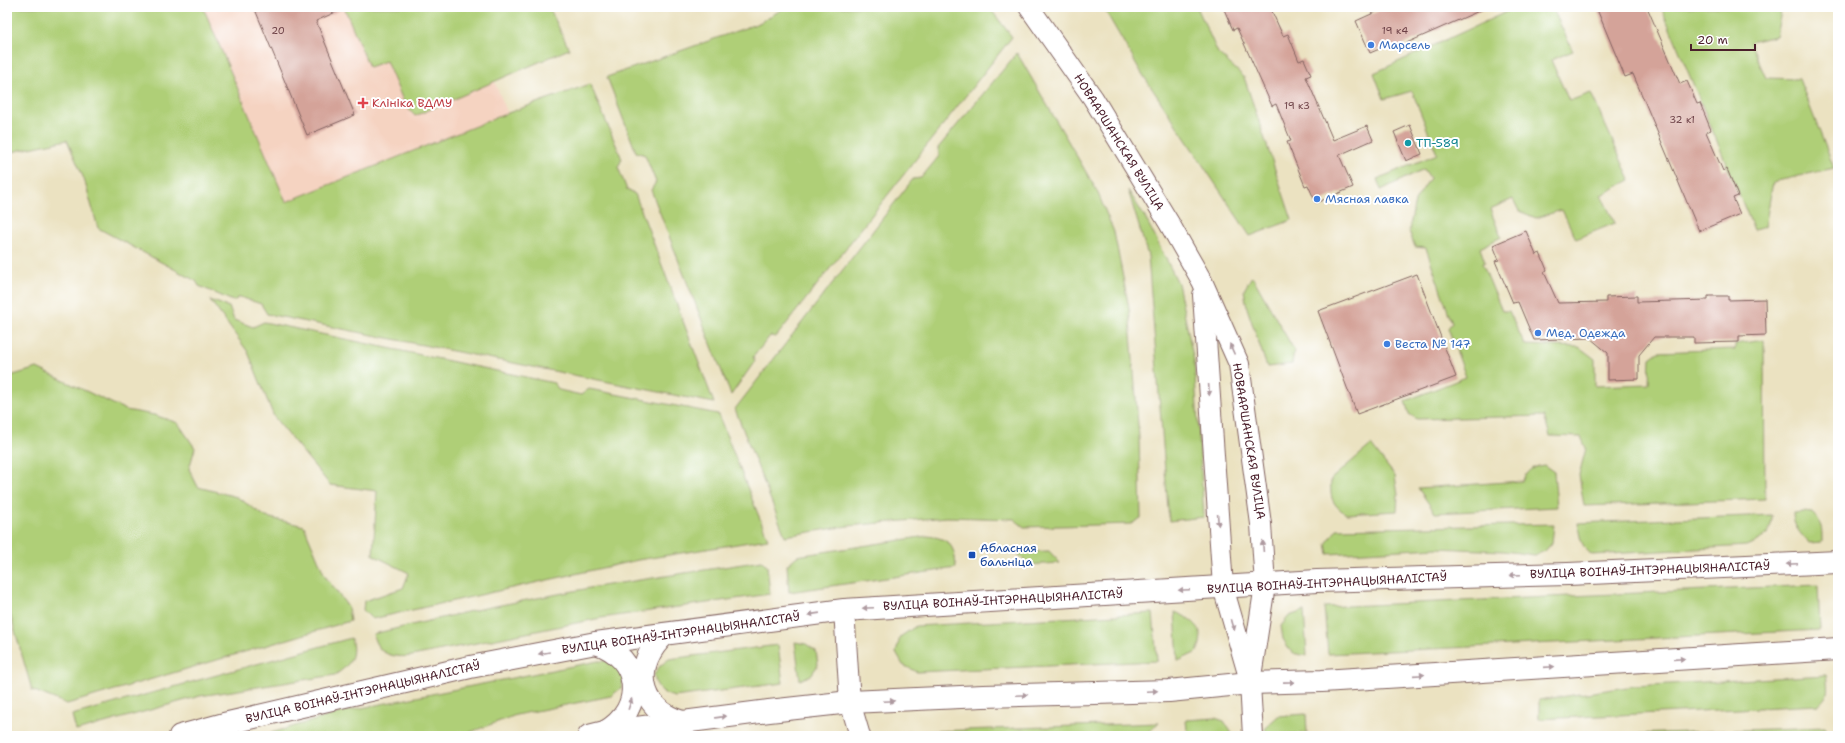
<svg xmlns="http://www.w3.org/2000/svg" width="1845" height="743" font-family="'Shantell Sans',sans-serif">
	<style>
		.built { fill: #f5d3c1 }
		.green { fill: #afcf77; stroke: #7c7751 }
		.building { fill: #d4a399 }
		.lines { fill: none; stroke-linecap: round; stroke-linejoin: round }
		.minor-casing { stroke: #826360; stroke-width: 22 }
		.primary-casing { stroke: #826360; stroke-width: 24 }
		.minor { stroke: #fff; stroke-width: 20 }
		.primary { stroke: #fff; stroke-width: 22 }
		.oneway { fill: #ae9aa0 }
		.shop-dot { fill: #3f7fe0; stroke: #fff; stroke-width: 1.5 }
		.health-dot { fill: #e0444e; stroke: #fff; stroke-width: 1.5 }
		.culture-dot { fill: #0f9aa8; stroke: #fff; stroke-width: 1.5 }
		.transit-dot { fill: #1a4fb4; stroke: #fff; stroke-width: 1.5 }
		.labels { text-anchor: middle; dominant-baseline: central; stroke-width: 4; stroke-linejoin: round; paint-order: stroke }
		.number-label { font-size: 10px; fill: #6c4046 }
		.shop-label { font-size: 12px; fill: #366cbe; stroke: #fff; text-anchor: start }
		.health-label { font-size: 12px; fill: #be3a42; stroke: #fff; text-anchor: start }
		.street-label { font-size: 12px; fill: #4a1f2b; stroke: #fff }
		.culture-label { font-size: 12px; fill: #0d838f; stroke: #fff; text-anchor: start }
		.transit-label { font-size: 12px; fill: #164399; stroke: #fff; text-anchor: start }
	</style>
	<rect width="100%" height="100%" fill="#fff"/>
	<filter id="ink" filterUnits="userSpaceOnUse"><feTurbulence type="fractalNoise" baseFrequency=".025" numOctaves="2"/><feDisplacementMap in="SourceGraphic" scale="8" xChannelSelector="R" yChannelSelector="G"/><feConvolveMatrix kernelMatrix="1 2 1 2 8 2 1 2 1" color-interpolation-filters="sRGB"/></filter>
	<filter id="wash" filterUnits="userSpaceOnUse"><feTurbulence type="fractalNoise" baseFrequency=".012" numOctaves="4" result="noise"/><feDisplacementMap in="SourceGraphic" scale="16" xChannelSelector="R" yChannelSelector="G"/><feGaussianBlur stdDeviation="0.9" result="paint"/><feColorMatrix in="noise" values="0 0 0 0 0 0 0 0 0 0 0 0 0 0 0 0 0 1.4 0 .05"/><feComposite in="paint" operator="in"/></filter>
	<g filter="url(#wash)">
		<rect width="100%" height="100%" fill="#ebe2c1"/>
		<polygon class="built" points="170,7 463,7 509,116 271,212"/>
		<g class="green">
			<polygon points="7,7 203,7 286,202 508,113 590,84 622,159 618,167 627,190 635,194 714,403 267,314 261,304 240,297 233,301 199,286 196,281 98,228 84,179 67,140 7,153"/>
			<polygon points="344,7 549,7 569,49 415,116 405,105 386,61 369,67"/>
			<polygon points="786,7 989,7 1012,37 776,337 770,336 753,357 755,361 731,395 651,190 656,182 645,155 636,152 607,77 759,23"/>
			<polygon points="1103,7 1197,7 1218,53 1244,77 1292,220 1250,236 1141,72"/>
			<polygon points="1517,7 1552,7 1573,51 1551,60 1569,101 1591,93 1630,180 1601,195 1615,223 1576,239 1562,210 1536,218 1519,211 1513,199 1490,209 1501,237 1480,248 1485,262 1482,263 1502,311 1509,311 1525,345 1579,347 1595,359 1595,386 1649,384 1650,358 1658,352 1735,349 1735,344 1764,340 1765,499 1584,506 1579,475 1586,448 1581,437 1550,436 1544,416 1417,419 1409,414 1405,401 1466,377 1448,328 1452,323 1426,248 1415,247 1409,231 1415,201 1430,178 1424,169 1381,190 1377,179 1437,154 1412,91 1384,99 1374,73"/>
			<polygon points="1661,7 1782,7 1776,36 1750,42 1766,78 1799,79 1834,168 1773,182 1765,227 1754,230"/>
			<polygon points="1017,53 1097,191 1114,232 1129,308 1139,437 1141,518 1131,524 1024,527 1014,519 947,517 848,526 785,536 735,409 913,179 921,178 939,156 938,148"/>
			<polygon points="1128,190 1146,219 1178,283 1194,361 1204,517 1169,521 1148,256"/>
			<polygon points="1252,276 1294,350 1292,364 1267,367 1247,308 1244,290"/>
			<polygon points="210,300 229,307 234,320 253,327 264,322 554,383 559,390 581,395 589,389 718,414 768,539 638,560 372,619 363,610 364,601 403,588 409,573 373,555 377,491 330,485 274,417 248,352"/>
			<polygon points="37,368 126,410 154,415 178,423 195,448 189,469 198,487 237,497 266,517 304,526 325,576 348,607 350,621 67,704 32,690 7,603 7,377"/>
			<path d="M1371,445L1395,476L1398,495L1397,511L1346,514C1331,503 1330,498 1331,479Z"/>
			<path d="M1544,465L1554,472L1557,507L1435,513L1418,488L1522,481C1528,470 1531,467 1544,465Z"/>
			<path d="M1803,512L1812,513C1822,523 1822,528 1822,542L1809,543C1800,533 1793,527 1793,513Z"/>
			<path d="M1772,515C1772,535 1763,539 1746,546L1592,555C1580,545 1580,538 1578,523Z"/>
			<polygon points="1554,524 1552,543 1545,551 1535,555 1503,551 1437,548 1328,554 1326,544 1337,529"/>
			<path d="M927,536C950,538 955,546 956,568L789,592L787,565L797,556Z"/>
			<polygon points="1049,551 1060,563 1028,565 1017,552"/>
			<path d="M762,561L767,566L770,594L601,618L412,656C393,658 377,655 373,634L480,609L595,587Z"/>
			<polygon points="1818,585 1820,630 1328,654 1324,607"/>
			<polygon points="1304,611 1307,656 1292,653 1283,639 1281,626 1289,616"/>
			<path d="M1175,612C1195,620 1207,630 1197,652L1178,661Z"/>
			<polygon points="1153,613 1157,661 917,672 903,665 896,653 900,637 916,626"/>
			<path d="M351,638C356,657 350,665 335,675L200,696L76,731L72,715Z"/>
			<polygon points="795,642 806,644 816,651 818,665 811,675 800,680"/>
			<path d="M778,645L783,683L674,697C660,692 657,690 654,675L660,666L669,659Z"/>
			<polygon points="598,661 613,661 624,679 621,688 611,696 516,715 460,736 261,736 346,711"/>
			<path d="M1826,675C1828,689 1830,695 1818,705L1539,719V700L1634,686Z"/>
			<polygon points="1306,714 1307,733 1265,735 1266,727 1278,716"/>
			<polygon points="1215,718 1224,721 1233,735 1194,736 1187,730 1186,720"/>
			<polygon points="1159,723 1143,736 906,736 908,732"/>
			<polygon points="1826,727 1826,736 1579,736"/>
		</g>
		<g id="blocks">
			<g class="building">
				<polygon points="254,7 347,7 316,21 355,115 307,135"/>
				<polygon points="1223,7 1270,7 1283,36 1288,34 1299,61 1304,59 1311,75 1306,77 1333,140 1367,126 1373,140 1339,155 1353,187 1316,203 1308,185 1305,186 1287,142 1291,141 1276,104 1272,106 1237,28 1233,30"/>
				<polygon points="1387,7 1488,7 1393,49 1391,44 1370,53 1356,21"/>
				<polygon points="1596,7 1647,7 1680,84 1687,81 1697,104 1700,103 1711,130 1706,132 1723,171 1727,169 1738,196 1733,198 1740,214 1699,231 1633,74 1625,77"/>
				<polygon points="1410,125 1422,154 1406,161 1394,132"/>
				<polygon points="1526,231 1536,255 1540,253 1547,270 1544,272 1558,303 1606,302 1606,297 1637,296 1637,302 1708,300 1708,296 1728,296 1728,300 1765,299 1766,335 1739,336 1739,342 1694,343 1694,337 1654,337 1639,355 1639,379 1608,380 1608,353 1590,338 1534,340 1518,302 1513,303 1495,261 1499,260 1493,245"/>
				<polygon points="1417,274 1456,377 1357,414 1318,311"/>
			</g>
		</g>
	</g>
	<g filter="url(#ink)">
		<use href="#blocks" fill-opacity="0" stroke="#826360" stroke-width="1"/>
		<g class="lines">
			<g class="minor-casing">
				<g id="minor">
					<polyline points="1029,7 1093,98 1169,223 1202,281 1239,364 1261,524 1265,585 1250,683 1253,736"/>
					<polyline points="1203,295 1223,587 1249,677"/>
					<polyline points="844,610 850,702 860,736"/>
				</g>
			</g>
			<g class="primary-casing">
				<g id="primary">
					<path d="M665,634C632,664 637,708 682,722"/>
					<path d="M596,643C641,657 646,709 605,732"/>
					<polyline points="180,736 224,724 470,667 596,643 844,610 1317,581 1568,574 1838,562"/>
					<polyline points="589,736 605,732 769,711 850,702 983,696 1169,691 1250,683 1322,681 1838,649"/>
				</g>
			</g>
			<use href="#minor" class="minor"/>
			<use href="#primary" class="primary"/>
		</g>
		<defs><path id="oneway-solid" d="M-6-.8H1V-3.2L6.5 0L1 3.2V.8H-6Z"/></defs>
		<g class="oneway">
			<use href="#oneway-solid" transform="translate(1232 349) rotate(-114)"/>
			<use href="#oneway-solid" transform="translate(1209 390) rotate(86)"/>
			<use href="#oneway-solid" transform="translate(1218 520) rotate(86)"/>
			<use href="#oneway-solid" transform="translate(1263 546) rotate(-94)"/>
			<use href="#oneway-solid" transform="translate(1792 564) rotate(178)"/>
			<use href="#oneway-solid" transform="translate(1515 575) rotate(178)"/>
			<use href="#oneway-solid" transform="translate(1184 590) rotate(177)"/>
			<use href="#oneway-solid" transform="translate(868 608) rotate(177)"/>
			<use href="#oneway-solid" transform="translate(814 614) rotate(172)"/>
			<use href="#oneway-solid" transform="translate(1233 625) rotate(74)"/>
			<use href="#oneway-solid" transform="translate(544 653) rotate(170)"/>
			<use href="#oneway-solid" transform="translate(1679 659) rotate(-4)"/>
			<use href="#oneway-solid" transform="translate(1549 667) rotate(-4)"/>
			<use href="#oneway-solid" transform="translate(1419 675) rotate(-4)"/>
			<use href="#oneway-solid" transform="translate(1289 682) rotate(-1)"/>
			<use href="#oneway-solid" transform="translate(1152 691) rotate(-2)"/>
			<use href="#oneway-solid" transform="translate(1022 695) rotate(-2)"/>
			<use href="#oneway-solid" transform="translate(889 701) rotate(-3)"/>
			<use href="#oneway-solid" transform="translate(630 704) rotate(-72)"/>
			<use href="#oneway-solid" transform="translate(721 717) rotate(-8)"/>
		</g>
	</g>
	<g class="shop-dot">
		<circle cx="1371" cy="45" r="4"/>
		<circle cx="1317" cy="199" r="4"/>
		<circle cx="1538" cy="333" r="4"/>
		<circle cx="1387" cy="344" r="4"/>
	</g>
	<path class="health-dot" d="M361 97h4v4h4v4h-4v4h-4v-4h-4v-4h4z"/>
	<circle class="culture-dot" cx="1408" cy="143" r="4"/>
	<rect class="transit-dot" x="968" y="551" width="8" height="8" rx="2"/>
	<g class="labels">
		<g class="number-label">
			<text x="278" y="30">20</text>
			<text x="1395" y="30">19 к4</text>
			<text x="1297" y="105">19 к3</text>
			<text x="1682" y="119">32 к1</text>
		</g>
		<g class="shop-label">
			<text x="1379" y="45">Марсель</text>
			<text x="1325" y="199">Мясная лавка</text>
			<text x="1546" y="333">Мед. Одежда</text>
			<text x="1395" y="344">Веста № 147</text>
		</g>
		<g class="health-label">
			<text x="372" y="103">Клініка ВДМУ</text>
		</g>
		<g class="street-label">
			<text transform="translate(1119 142) rotate(58)">НОВААРШАНСКАЯ ВУЛІЦА</text>
			<text transform="translate(1249 441) rotate(81)">НОВААРШАНСКАЯ ВУЛІЦА</text>
			<text transform="translate(1650 570) rotate(-2)">ВУЛІЦА ВОІНАЎ-ІНТЭРНАЦЫЯНАЛІСТАЎ</text>
			<text transform="translate(1327 583) rotate(-3)">ВУЛІЦА ВОІНАЎ-ІНТЭРНАЦЫЯНАЛІСТАЎ</text>
			<text transform="translate(1003 600) rotate(-3)">ВУЛІЦА ВОІНАЎ-ІНТЭРНАЦЫЯНАЛІСТАЎ</text>
			<text transform="translate(681 633) rotate(-8)">ВУЛІЦА ВОІНАЎ-ІНТЭРНАЦЫЯНАЛІСТАЎ</text>
			<text transform="translate(363 692) rotate(-13)">ВУЛІЦА ВОІНАЎ-ІНТЭРНАЦЫЯНАЛІСТАЎ</text>
		</g>
		<g class="culture-label">
			<text x="1416" y="143">ТП-589</text>
		</g>
		<g class="transit-label">
			<text x="980" y="548">Абласная<tspan x="980" dy="14">бальніца</tspan></text>
		</g>
	</g>
	<rect width="1845" height="743" fill="none" stroke="#fff" stroke-width="24"/>
	<path d="M1691 44v6h64v-6" fill="none" stroke="#4a1f2b" stroke-width="2"/>
	<text x="1697" y="44" font-size="12" fill="#4a1f2b" stroke="#ffffff" stroke-width="3" paint-order="stroke">20 m</text>
</svg>
